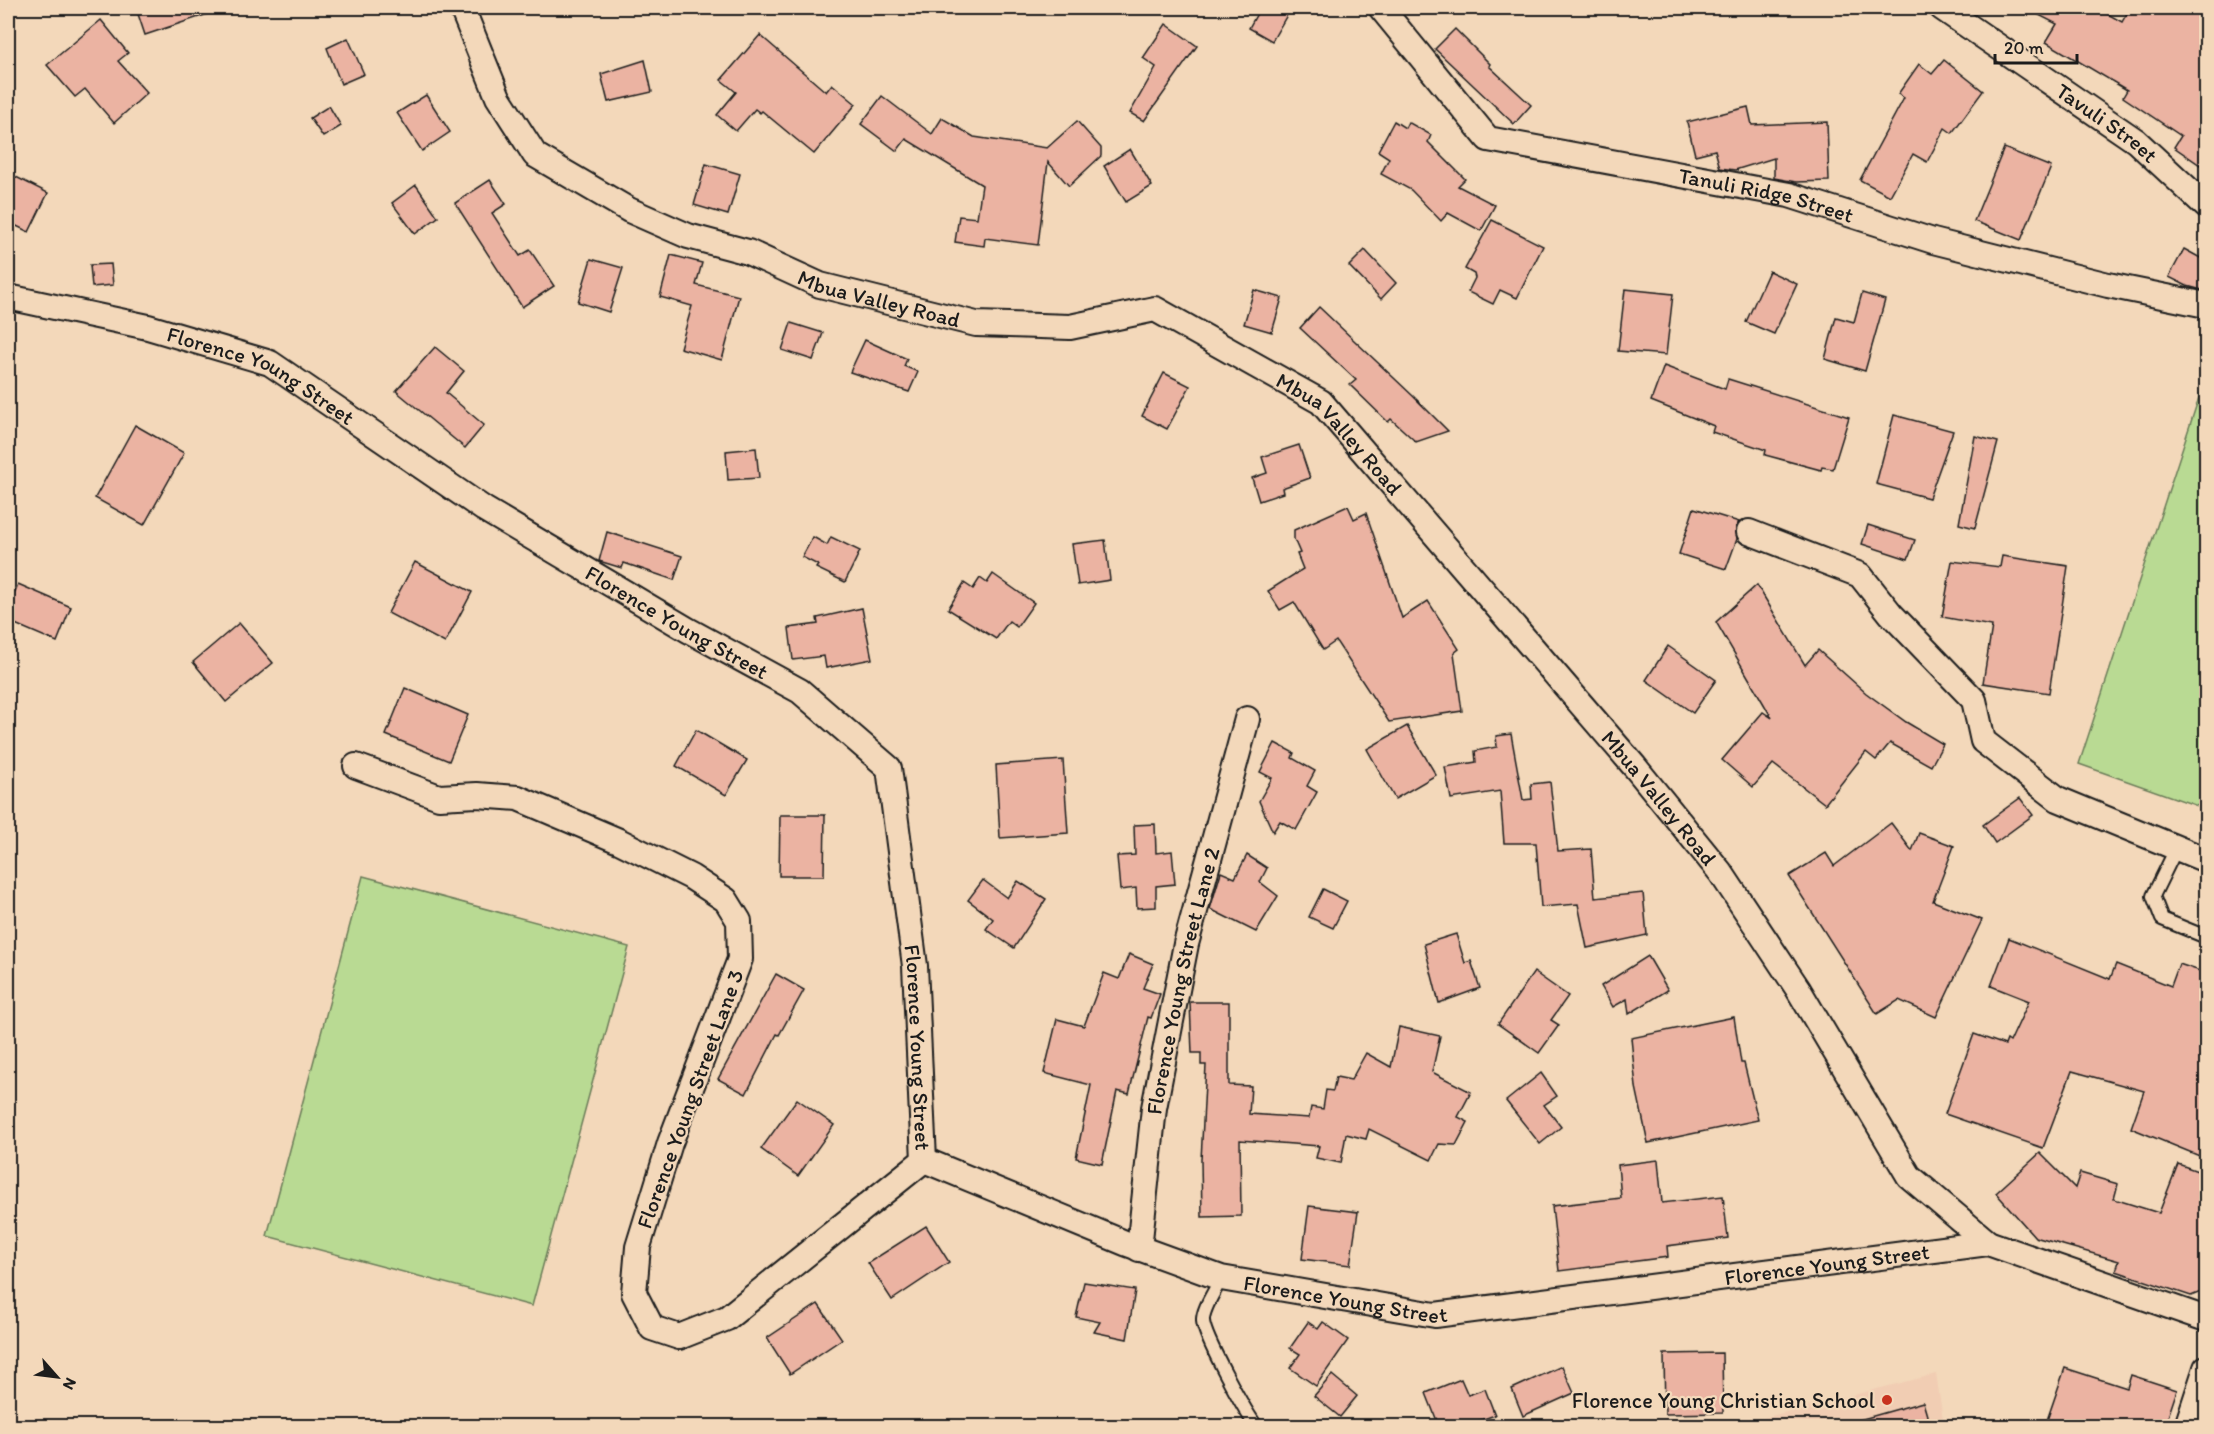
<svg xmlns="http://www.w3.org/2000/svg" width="2214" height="1434" font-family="Itim,sans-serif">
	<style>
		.built { fill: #f1cdb3 }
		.green { fill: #b9da93; stroke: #6a7b58; stroke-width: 1.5 }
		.building { fill: #ebb3a2; stroke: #1c1c1c; stroke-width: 1.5 }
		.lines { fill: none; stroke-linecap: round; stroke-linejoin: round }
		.lane-casing { stroke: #1c1c1c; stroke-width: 16 }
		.street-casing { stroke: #1c1c1c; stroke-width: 28 }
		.lane { stroke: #f3d8ba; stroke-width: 12 }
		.street { stroke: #f3d8ba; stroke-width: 24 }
		.poi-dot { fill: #c8321e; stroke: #f3d8ba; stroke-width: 2 }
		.labels { text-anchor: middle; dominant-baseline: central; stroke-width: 4.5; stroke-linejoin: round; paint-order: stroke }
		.street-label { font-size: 22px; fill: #1c1c1c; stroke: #f3d8ba }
		.poi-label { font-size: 22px; fill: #1c1c1c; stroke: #f3d8ba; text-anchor: end }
	</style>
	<rect width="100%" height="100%" fill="#f3d8ba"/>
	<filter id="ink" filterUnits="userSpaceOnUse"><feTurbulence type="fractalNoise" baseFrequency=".0167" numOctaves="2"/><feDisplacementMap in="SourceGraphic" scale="12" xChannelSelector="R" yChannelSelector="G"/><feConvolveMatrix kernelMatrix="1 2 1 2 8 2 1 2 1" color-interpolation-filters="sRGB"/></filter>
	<g filter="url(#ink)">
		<polygon class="built" points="1936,1374 1944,1426 1732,1426"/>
		<g class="green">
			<polygon points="2206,376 2206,809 2079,764"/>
			<polygon points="363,876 629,947 532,1306 267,1236"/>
		</g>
		<g class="building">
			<polygon points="136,8 210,8 211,13 145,35"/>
			<polygon points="1260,8 1291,8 1272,41 1249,28"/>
			<polygon points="2025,8 2097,8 2122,22 2130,8 2206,8 2206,169 2174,147 2181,136 2123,97 2127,90 2046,42 2057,24"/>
			<polygon points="101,20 128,53 118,61 147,93 114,123 85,89 75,97 47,65"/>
			<polygon points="1166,24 1197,46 1144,121 1130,113 1156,67 1143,58"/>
			<polygon points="1455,29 1490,64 1489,66 1531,105 1514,124 1435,49"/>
			<polygon points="760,35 826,92 832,84 856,104 814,154 762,111 760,113 755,109 736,131 717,115 736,92 721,80"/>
			<polygon points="348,38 364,74 341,84 327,48"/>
			<polygon points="645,60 652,92 608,102 601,74"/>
			<polygon points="1944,60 1983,91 1952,133 1945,128 1927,162 1913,154 1890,196 1860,180 1904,98 1898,94 1919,64 1932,74"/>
			<polygon points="426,95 450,132 422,151 397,113"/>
			<polygon points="882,96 932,134 942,118 974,137 1047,148 1077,121 1101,148 1101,156 1069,186 1048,162 1038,245 985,238 984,246 955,242 959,216 977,218 982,185 906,139 897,151 861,124"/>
			<polygon points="329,106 341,126 323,137 310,118"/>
			<polygon points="1748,107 1752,125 1827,122 1829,181 1796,182 1774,178 1774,158 1735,170 1720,168 1715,150 1695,155 1687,122"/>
			<polygon points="1394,121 1405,128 1408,122 1431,135 1428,142 1465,179 1458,186 1495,205 1481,231 1448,213 1441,221 1411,190 1381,174 1389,158 1378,151"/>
			<polygon points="2004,148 2051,167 2021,240 1974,221"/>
			<polygon points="1130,149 1152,186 1126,202 1104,166"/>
			<polygon points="706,164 740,174 728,215 694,205"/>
			<polygon points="8,173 48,193 29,232 8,222"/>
			<polygon points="490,180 506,204 492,213 520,256 530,250 554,286 522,307 455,203"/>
			<polygon points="416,185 438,217 415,234 392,203"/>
			<polygon points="1492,220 1543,246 1517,298 1500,290 1493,304 1468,292 1475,278 1474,274 1465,269"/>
			<polygon points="2184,249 2206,261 2206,291 2187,286 2169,277"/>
			<polygon points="1365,250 1396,283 1381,299 1349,266"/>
			<polygon points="671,255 702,263 696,285 739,296 722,360 680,348 692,306 660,297"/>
			<polygon points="591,259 623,268 609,312 578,302"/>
			<polygon points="111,264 113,285 92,287 90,265"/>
			<polygon points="1769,271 1797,284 1774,334 1746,322"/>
			<polygon points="1625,289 1673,294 1666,355 1618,351"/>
			<polygon points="1254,290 1282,298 1272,332 1244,324"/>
			<polygon points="1862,293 1885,300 1865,371 1825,359 1836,317 1854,322"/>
			<polygon points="1319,307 1413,396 1448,431 1416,442 1391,419 1388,422 1350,385 1356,380 1300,328"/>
			<polygon points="791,323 823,333 813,360 782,350"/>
			<polygon points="865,340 907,359 904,366 918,372 909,392 850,372"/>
			<polygon points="435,347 464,371 446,393 484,425 465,448 396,391"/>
			<polygon points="1664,366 1725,389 1728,379 1849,417 1833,469 1822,467 1821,470 1765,455 1766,450 1712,432 1714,426 1651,401"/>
			<polygon points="1164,373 1190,386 1167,429 1142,416"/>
			<polygon points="1894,415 1953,431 1929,498 1876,484"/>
			<polygon points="135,425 184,453 144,525 95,498"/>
			<polygon points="1975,436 1998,442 1975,528 1959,524"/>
			<polygon points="1299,445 1310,478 1282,488 1283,493 1259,501 1252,478 1267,473 1262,457"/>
			<polygon points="756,448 759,478 728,480 726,451"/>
			<polygon points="1348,506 1354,519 1366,513 1402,618 1428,601 1459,649 1454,653 1462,711 1389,722 1336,641 1323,650 1294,602 1280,610 1268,591 1303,569 1297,554 1300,553 1294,539 1294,530"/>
			<polygon points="1694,508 1739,522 1736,527 1737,539 1726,569 1679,554"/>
			<polygon points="1868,525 1915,540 1908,559 1862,544"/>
			<polygon points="607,532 682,556 674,580 624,563 622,568 599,561"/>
			<polygon points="813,537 827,545 831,537 860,551 845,582 816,568 818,565 802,557"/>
			<polygon points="1105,540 1110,580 1078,585 1072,544"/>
			<polygon points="2002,556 2068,566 2049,693 1983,683 1992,626 1942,617 1952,561 2000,567"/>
			<polygon points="415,562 472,592 445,643 388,613"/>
			<polygon points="993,574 1034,603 1017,627 1009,621 996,639 948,609 964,583 973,589 980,578 987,583"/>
			<polygon points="18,584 71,607 57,642 8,621 8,609"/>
			<polygon points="1757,585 1805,665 1818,650 1866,693 1906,722 1943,744 1931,766 1890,743 1876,760 1866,752 1825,804 1773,764 1753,787 1722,760 1763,712 1772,718 1716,622"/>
			<polygon points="862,608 872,659 826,668 824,656 793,660 789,628 818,624 817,618"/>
			<polygon points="239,623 273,663 226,702 193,662"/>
			<polygon points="1668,646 1716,680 1693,713 1646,680"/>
			<polygon points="405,688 468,715 449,761 386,735"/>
			<polygon points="1407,726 1436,775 1395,799 1367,749"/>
			<polygon points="696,730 747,760 726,795 676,766"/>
			<polygon points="1511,734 1523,800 1532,799 1531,784 1550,782 1558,851 1591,849 1595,898 1643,893 1647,935 1587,948 1578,904 1541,907 1536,843 1504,843 1500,791 1451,799 1445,767 1476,762 1475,751 1497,747 1496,736"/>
			<polygon points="1275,743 1294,753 1292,758 1315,771 1307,786 1317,792 1296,830 1280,821 1273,832 1259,801 1272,778 1260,772"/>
			<polygon points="1063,760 1068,833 1000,838 996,765"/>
			<polygon points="2020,798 2033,815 1995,843 1983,825"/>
			<polygon points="780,815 825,815 824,876 779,876"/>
			<polygon points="1891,823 1912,851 1919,833 1954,846 1933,901 1982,920 1936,1017 1899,1000 1877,1014 1789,876 1826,853 1834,866"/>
			<polygon points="1155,824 1156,853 1172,851 1175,884 1156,886 1156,907 1137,908 1136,888 1120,890 1117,856 1135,855 1134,825"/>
			<polygon points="1247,855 1267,868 1260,882 1278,896 1256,932 1210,909 1221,872 1235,878"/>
			<polygon points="983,880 1007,898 1018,881 1046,899 1014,948 986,929 993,919 968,900"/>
			<polygon points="1323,889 1347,901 1333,928 1309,917"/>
			<polygon points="1456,934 1465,963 1471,961 1480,988 1439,1003 1424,944"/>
			<polygon points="2009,938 2110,979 2116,964 2171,986 2179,964 2206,973 2206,1145 2202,1157 2131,1128 2144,1091 2072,1071 2043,1148 1945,1114 1974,1034 2005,1045 2007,1040 2010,1042 2029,1001 1991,986"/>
			<polygon points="1129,954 1153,964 1143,988 1160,994 1151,1018 1148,1017 1129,1094 1117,1091 1102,1164 1076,1158 1091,1085 1044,1073 1057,1019 1084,1026 1104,973 1119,979"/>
			<polygon points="1648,956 1668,990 1629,1014 1627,999 1613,1007 1601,986"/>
			<polygon points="1534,972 1568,996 1551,1020 1559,1025 1539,1053 1498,1024"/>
			<polygon points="776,974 804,990 779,1035 777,1034 746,1094 718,1079"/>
			<polygon points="1190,1002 1229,1002 1229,1085 1251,1086 1249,1114 1309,1118 1311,1107 1323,1109 1326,1090 1333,1091 1336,1077 1351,1080 1366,1053 1391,1067 1399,1027 1440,1036 1432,1072 1471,1092 1458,1117 1468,1122 1456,1145 1439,1144 1431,1160 1369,1129 1366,1139 1346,1134 1341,1163 1316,1158 1319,1146 1240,1140 1241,1216 1202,1217 1201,1160 1206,1065 1201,1065 1201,1053 1192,1053"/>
			<polygon points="1734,1017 1741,1063 1744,1063 1758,1120 1648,1143 1636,1087 1631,1038"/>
			<polygon points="1541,1073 1557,1096 1544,1105 1561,1127 1540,1144 1506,1101"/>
			<polygon points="797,1099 834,1125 798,1176 761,1149"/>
			<polygon points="2040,1153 2075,1188 2080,1173 2118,1184 2114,1199 2159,1213 2178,1164 2206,1174 2206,1290 2191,1296 2116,1271 2119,1261 2035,1237 1996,1193"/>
			<polygon points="1658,1160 1662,1203 1723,1196 1728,1238 1667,1246 1668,1257 1559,1271 1552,1206 1621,1198 1618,1165"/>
			<polygon points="1309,1206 1358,1212 1350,1265 1302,1259"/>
			<polygon points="926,1226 949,1262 892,1300 868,1263"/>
			<polygon points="1084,1282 1135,1290 1127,1339 1094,1332 1100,1322 1076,1317"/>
			<polygon points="818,1304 842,1339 790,1374 767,1338"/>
			<polygon points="1308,1322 1318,1329 1323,1322 1348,1340 1316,1386 1290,1368 1300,1354 1290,1348"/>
			<polygon points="1722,1353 1723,1413 1665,1414 1664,1354"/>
			<polygon points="1562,1366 1574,1393 1523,1416 1512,1389"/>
			<polygon points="2065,1368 2127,1388 2131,1375 2177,1390 2165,1426 2045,1426"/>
			<polygon points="1332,1375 1357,1396 1340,1417 1314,1396"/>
			<polygon points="1461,1379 1468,1395 1485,1389 1495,1415 1464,1426 1439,1426 1426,1393"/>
			<polygon points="1923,1402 1930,1426 1860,1426 1859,1420"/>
		</g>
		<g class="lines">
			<g class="lane-casing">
				<g id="lane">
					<polyline points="2177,847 2153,896 2162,919 2206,937"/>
					<path d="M1221,1278C1216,1290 1202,1309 1203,1321C1204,1337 1245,1411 1256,1426"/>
				</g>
			</g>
			<g class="street-casing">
				<g id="street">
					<path id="s1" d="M462,8L498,97L535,155L629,210L688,236L748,252L820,285L976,324L1070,327L1155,309L1321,402L1635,767L1721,873L1798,989L1909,1176L1988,1243"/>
					<path id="s2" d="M1381,8L1488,139L1789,195L1933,241L2108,285L2206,305"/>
					<path id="s3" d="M1942,8L2136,141L2206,206"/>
					<path id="s4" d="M8,297L148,327L270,363L484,509L688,630L800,691L889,768L915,966L924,1160"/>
					<polyline points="1749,532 1860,575 1891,614 1974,700 1983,741 2058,799 2206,860"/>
					<polyline points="356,766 439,797 477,795 518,798 619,841 691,877 726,900 739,921 740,959 670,1143 638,1247 634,1293 652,1328 679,1337 727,1318 924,1160"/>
					<path id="s5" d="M924,1160L1125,1243L1221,1278L1435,1315L1988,1243L2206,1319"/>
					<path id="s6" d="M1139,1249L1154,1108L1186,944L1247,719"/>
					<polyline points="2187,1426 2206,1368"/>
				</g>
			</g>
			<use href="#lane" class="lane"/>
			<use href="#street" class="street"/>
		</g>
	</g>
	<circle class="poi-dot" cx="1887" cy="1400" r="6"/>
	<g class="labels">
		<g class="street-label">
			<text stroke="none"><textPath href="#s3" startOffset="201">Tavuli Street</textPath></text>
			<text stroke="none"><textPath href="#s2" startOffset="453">Tanuli Ridge Street</textPath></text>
			<text stroke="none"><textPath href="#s1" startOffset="540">Mbua Valley Road</textPath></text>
			<text stroke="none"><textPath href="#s4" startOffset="267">Florence Young Street</textPath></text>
			<text stroke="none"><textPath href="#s1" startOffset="1046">Mbua Valley Road</textPath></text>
			<text stroke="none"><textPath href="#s4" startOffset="753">Florence Young Street</textPath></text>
			<text stroke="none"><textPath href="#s1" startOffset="1532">Mbua Valley Road</textPath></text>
			<text stroke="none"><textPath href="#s6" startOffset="272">Florence Young Street Lane 2</textPath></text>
			<text stroke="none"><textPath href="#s4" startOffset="1293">Florence Young Street</textPath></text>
			<text transform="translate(690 1099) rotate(-70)">Florence Young Street Lane 3</text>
			<text stroke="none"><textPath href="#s5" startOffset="932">Florence Young Street</textPath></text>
			<text stroke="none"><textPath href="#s5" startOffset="446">Florence Young Street</textPath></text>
		</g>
		<g class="poi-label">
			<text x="1875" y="1400">Florence Young Christian School</text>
		</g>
	</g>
	<rect width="2214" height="1434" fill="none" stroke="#f3d8ba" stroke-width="30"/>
	<rect x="15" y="15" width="2184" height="1404" fill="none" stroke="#1c1c1c" stroke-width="2" filter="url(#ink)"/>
	<g transform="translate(57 1377) rotate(118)" stroke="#f3d8ba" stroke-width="4.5" paint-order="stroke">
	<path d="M0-4.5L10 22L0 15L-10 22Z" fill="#1c1c1c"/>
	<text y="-9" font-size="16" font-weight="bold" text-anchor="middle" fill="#1c1c1c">N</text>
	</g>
	<path d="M1995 54v9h82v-9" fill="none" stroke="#1c1c1c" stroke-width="3"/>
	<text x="2004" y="54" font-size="18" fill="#1c1c1c" stroke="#f3d8ba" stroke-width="4.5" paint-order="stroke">20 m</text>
</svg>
